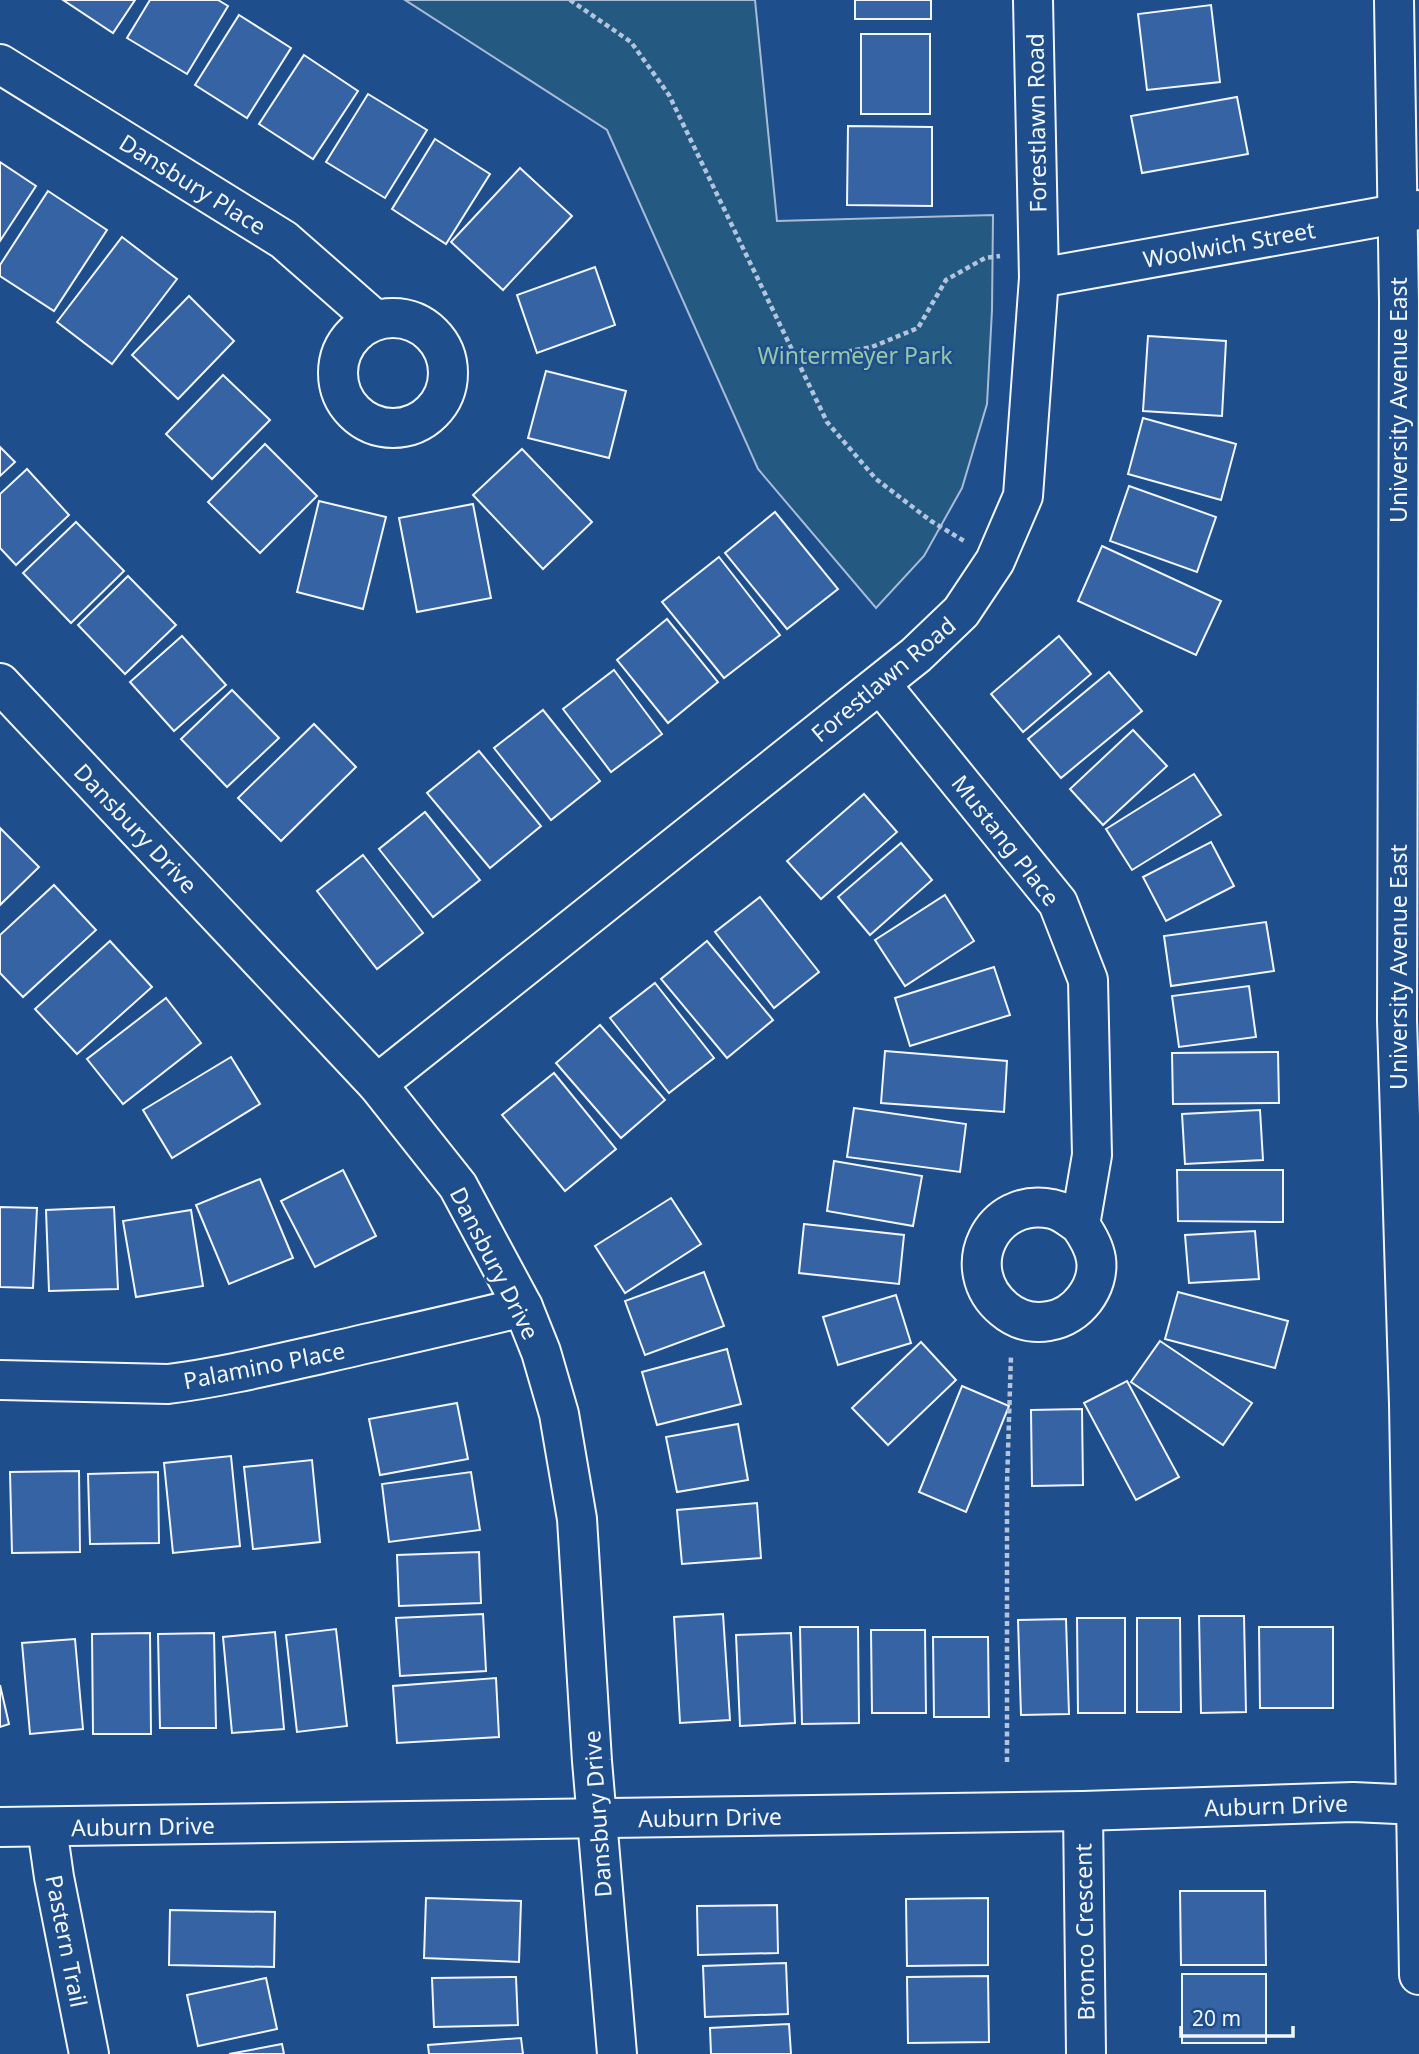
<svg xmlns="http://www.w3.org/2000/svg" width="1419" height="2054" font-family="'Noto Sans',sans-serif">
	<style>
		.green { fill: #245a82; stroke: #a8bbd7; stroke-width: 2 }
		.building { fill: #3563a3; stroke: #f2f6ff; stroke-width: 2 }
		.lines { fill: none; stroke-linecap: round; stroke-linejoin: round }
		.minor-casing { stroke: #f2f6ff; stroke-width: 42 }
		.major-casing { stroke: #f2f6ff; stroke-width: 42 }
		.path { stroke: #b3c4dc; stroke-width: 4.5; stroke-dasharray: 5 3.5; stroke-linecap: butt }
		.minor { stroke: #1f4e8c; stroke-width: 38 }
		.major { stroke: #1f4e8c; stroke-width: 38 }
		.labels { text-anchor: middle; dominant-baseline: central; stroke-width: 5; stroke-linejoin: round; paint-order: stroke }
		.street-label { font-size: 23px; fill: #f2f6ff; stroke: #1f4e8c }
		.park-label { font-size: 23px; fill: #97c8a6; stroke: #1f4e8c }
	</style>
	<rect width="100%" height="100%" fill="#1f4e8c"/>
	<polygon class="green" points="405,0 755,0 777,221 993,215 992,310 987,404 962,488 924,556 876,608 758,469 607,130"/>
	<g class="building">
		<polygon points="63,0 135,0 113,33"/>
		<polygon points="150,0 218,0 228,6 187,74 127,38"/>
		<rect x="855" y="0" width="76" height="19"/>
		<polygon points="1211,5 1220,82 1147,90 1138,14"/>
		<polygon points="239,15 291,48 247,118 195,85"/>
		<rect x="861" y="34" width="69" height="80"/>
		<polygon points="304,55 358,91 313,159 259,124"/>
		<polygon points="368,94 427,130 385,198 326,162"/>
		<polygon points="1237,97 1248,154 1142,173 1131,116"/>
		<polygon points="848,126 932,127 932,206 847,205"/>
		<polygon points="435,139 490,174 446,244 392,209"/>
		<polygon points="0,162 36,186 0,241"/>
		<polygon points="520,168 572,216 503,290 451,242"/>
		<polygon points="48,191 107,230 54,311 0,276 0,265"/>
		<polygon points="122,237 177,279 112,364 57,322"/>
		<polygon points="595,267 615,325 537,353 517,295"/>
		<polygon points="189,296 234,341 178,399 132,355"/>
		<polygon points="1148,336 1226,341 1222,416 1143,411"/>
		<polygon points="546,371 626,391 609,458 528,438"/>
		<polygon points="223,375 270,420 212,479 166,434"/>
		<polygon points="1143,418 1236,444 1221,500 1128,474"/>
		<polygon points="265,444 317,496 260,553 208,502"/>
		<polygon points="0,447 15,462 0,476"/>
		<polygon points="522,449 592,522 543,569 473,495"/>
		<polygon points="27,469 69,515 16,565 0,548 0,494"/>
		<polygon points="1129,486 1216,517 1197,572 1110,541"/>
		<polygon points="319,501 386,517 363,609 297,592"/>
		<polygon points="473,504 491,598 417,612 399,518"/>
		<polygon points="775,512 838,589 787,629 725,553"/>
		<polygon points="76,522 124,571 71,623 23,573"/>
		<polygon points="1102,546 1221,601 1196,655 1078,601"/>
		<polygon points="719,557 780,635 724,678 662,602"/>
		<polygon points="128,576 176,625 125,674 78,625"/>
		<polygon points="667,619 718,682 668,723 617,660"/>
		<polygon points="182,636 226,685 174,731 130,682"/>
		<polygon points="1059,636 1091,674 1023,732 991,694"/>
		<polygon points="614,670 662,734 611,772 563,709"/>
		<polygon points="1109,672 1142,711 1061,778 1028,739"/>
		<polygon points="232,690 279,738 227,787 181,739"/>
		<polygon points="543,710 600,781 551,820 494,748"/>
		<polygon points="314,724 356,767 281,841 238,798"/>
		<polygon points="1133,730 1167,766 1103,825 1070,789"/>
		<polygon points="479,751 541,826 490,868 427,793"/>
		<polygon points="1194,774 1221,815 1132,870 1106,829"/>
		<polygon points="864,794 897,832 821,899 787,861"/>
		<polygon points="425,812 480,880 433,917 379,849"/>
		<polygon points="0,828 39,867 0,905"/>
		<polygon points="1211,842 1234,886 1166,921 1143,877"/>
		<polygon points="901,843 932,880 870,935 838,897"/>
		<polygon points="363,855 423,933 377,969 317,891"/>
		<polygon points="54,885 96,930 23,997 0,973 0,935"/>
		<polygon points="945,895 974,941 905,986 875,940"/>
		<polygon points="760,897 819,972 774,1008 715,932"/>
		<polygon points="1266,922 1274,971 1171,986 1164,936"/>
		<polygon points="110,941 152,987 77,1054 35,1009"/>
		<polygon points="707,941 773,1020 727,1058 661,979"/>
		<polygon points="994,967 1010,1015 910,1046 895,998"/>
		<polygon points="655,983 714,1058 669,1093 610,1018"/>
		<polygon points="1249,986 1256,1037 1179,1047 1172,996"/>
		<polygon points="166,998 201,1043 123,1104 87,1059"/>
		<polygon points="600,1025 665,1100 621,1138 556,1063"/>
		<polygon points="885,1051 1007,1061 1004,1112 881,1103"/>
		<polygon points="1278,1052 1279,1103 1173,1104 1172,1053"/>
		<polygon points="231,1057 260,1104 172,1158 143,1110"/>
		<polygon points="554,1073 616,1149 565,1191 502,1115"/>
		<polygon points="854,1108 966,1124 960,1172 847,1157"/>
		<polygon points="1260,1110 1263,1160 1185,1164 1182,1114"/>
		<polygon points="834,1161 922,1176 913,1226 827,1211"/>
		<polygon points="343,1170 376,1236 315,1267 281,1201"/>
		<polygon points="1177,1170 1283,1170 1283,1222 1178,1221"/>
		<polygon points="260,1179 293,1258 229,1284 196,1205"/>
		<polygon points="671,1198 701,1244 625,1293 595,1246"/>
		<polygon points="0,1207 37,1208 33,1288 0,1287"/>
		<polygon points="114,1207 118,1289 49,1291 46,1210"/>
		<polygon points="191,1210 203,1286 136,1297 123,1221"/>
		<polygon points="804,1224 904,1235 899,1284 799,1273"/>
		<polygon points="1255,1231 1259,1279 1189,1283 1185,1235"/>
		<polygon points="704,1272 724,1326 645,1355 625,1301"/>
		<polygon points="1178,1292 1288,1321 1275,1368 1165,1339"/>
		<polygon points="896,1295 911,1343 838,1365 823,1317"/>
		<polygon points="1160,1341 1252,1403 1223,1445 1131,1382"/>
		<polygon points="921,1342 956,1380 888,1445 852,1408"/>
		<polygon points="727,1349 741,1404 657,1425 642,1372"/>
		<polygon points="1127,1381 1179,1477 1136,1500 1084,1403"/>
		<polygon points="962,1386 1009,1406 966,1512 919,1492"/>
		<polygon points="457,1403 468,1459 380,1475 369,1419"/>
		<polygon points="1082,1409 1083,1485 1032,1486 1031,1410"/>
		<polygon points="738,1424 748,1480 677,1492 666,1437"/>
		<polygon points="231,1456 240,1546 173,1553 164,1463"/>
		<polygon points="312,1460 320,1542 253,1549 244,1467"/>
		<polygon points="79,1471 80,1552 12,1553 10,1472"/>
		<polygon points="158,1472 159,1543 90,1544 88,1474"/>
		<polygon points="471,1472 480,1530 389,1542 382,1484"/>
		<polygon points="757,1503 761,1558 682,1564 677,1510"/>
		<polygon points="479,1552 481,1603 399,1606 397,1555"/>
		<polygon points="483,1614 486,1671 400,1676 396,1618"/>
		<polygon points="723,1614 730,1720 680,1723 674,1617"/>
		<polygon points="1199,1616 1244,1616 1246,1712 1201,1713"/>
		<polygon points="1077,1618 1125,1618 1125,1713 1078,1713"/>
		<polygon points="1137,1618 1180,1618 1181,1712 1137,1712"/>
		<polygon points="1066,1619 1069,1714 1021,1715 1018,1620"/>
		<polygon points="800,1627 858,1627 859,1723 802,1724"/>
		<polygon points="1259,1627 1333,1627 1333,1708 1260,1708"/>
		<polygon points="336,1629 347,1726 297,1732 286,1635"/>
		<polygon points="871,1630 925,1630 926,1713 872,1713"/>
		<polygon points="275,1632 284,1729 232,1733 223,1637"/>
		<polygon points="150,1633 151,1734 93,1734 92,1634"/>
		<polygon points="214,1633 216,1728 160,1728 158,1634"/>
		<polygon points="791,1633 795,1723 740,1726 736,1635"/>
		<polygon points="933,1637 988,1637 989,1717 934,1717"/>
		<polygon points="75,1639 83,1729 30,1734 22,1643"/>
		<polygon points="496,1678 499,1737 397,1743 393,1686"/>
		<polygon points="0,1685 9,1724 0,1727"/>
		<polygon points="1180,1891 1265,1891 1266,1965 1181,1965"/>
		<polygon points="426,1898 521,1901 519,1962 424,1958"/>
		<polygon points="988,1898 988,1965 907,1966 906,1899"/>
		<polygon points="777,1905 778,1953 698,1955 697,1906"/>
		<polygon points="170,1910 275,1912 274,1967 169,1965"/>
		<polygon points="786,1963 788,2014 705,2017 703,1966"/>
		<rect x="1182" y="1974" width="84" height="69"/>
		<polygon points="988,1976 989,2042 908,2043 907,1977"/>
		<polygon points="516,1977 518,2025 434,2027 432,1978"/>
		<polygon points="266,1978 277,2029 198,2046 187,1995"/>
		<polygon points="789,2024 791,2054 711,2054 710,2028"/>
		<polygon points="521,2038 523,2054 429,2054 428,2045"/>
		<polygon points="282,2044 284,2054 229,2054"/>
	</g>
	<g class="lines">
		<g class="minor-casing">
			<g id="minor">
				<polyline points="0,64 284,240 375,320"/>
				<polyline points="1039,278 1419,210"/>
				<circle cx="393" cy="373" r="55"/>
				<polyline points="0,683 377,1084 458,1186 523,1307 541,1352 559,1414 577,1519 592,1761 617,2054"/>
				<path d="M881,685L1058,903L1088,980L1092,1155L1080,1225C1087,1235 1094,1246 1096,1259C1100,1287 1077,1317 1049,1321C1032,1324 1017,1320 1004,1309C956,1269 992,1196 1052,1209C1063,1211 1071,1219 1080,1225"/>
				<polyline points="377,1084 916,655 961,612 995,561 1023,496 1039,278 1033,0"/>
				<path d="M0,1380L168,1384C223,1377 276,1364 330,1352C395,1337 459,1323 523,1307"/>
				<polyline points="1083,1811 1086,2054"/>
				<polyline points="0,1827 1083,1811 1353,1802 1419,1805"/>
				<polyline points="47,1828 54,1877 89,2054"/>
			</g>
		</g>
		<g class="major-casing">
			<polyline id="major" points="1394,0 1399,302 1397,1020 1409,1404 1419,1975"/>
		</g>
		<g class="path">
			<polyline points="570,0 631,42 669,95 827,422 876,479 931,521 964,541"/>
			<polyline points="797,361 872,347 918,328 946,280 985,258 1000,256"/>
			<polyline points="1007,1762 1007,1484 1011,1355"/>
		</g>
		<use href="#minor" class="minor"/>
		<use href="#major" class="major"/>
	</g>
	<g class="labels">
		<g class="street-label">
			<text transform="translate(1036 123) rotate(-91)">Forestlawn Road</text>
			<text transform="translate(193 184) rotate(32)">Dansbury Place</text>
			<text transform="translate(1229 244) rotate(-10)">Woolwich Street</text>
			<text transform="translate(1398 400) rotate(-90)">University Avenue East</text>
			<text transform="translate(883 679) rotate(-40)">Forestlawn Road</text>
			<text transform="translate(136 828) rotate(47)">Dansbury Drive</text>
			<text transform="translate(1006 840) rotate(52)">Mustang Place</text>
			<text transform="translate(1398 967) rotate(-90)">University Avenue East</text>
			<text transform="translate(495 1263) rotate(63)">Dansbury Drive</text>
			<text transform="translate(264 1365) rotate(-11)">Palamino Place</text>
			<text transform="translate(1276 1805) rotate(-2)">Auburn Drive</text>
			<text transform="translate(597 1814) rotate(-94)">Dansbury Drive</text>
			<text transform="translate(710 1817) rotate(-1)">Auburn Drive</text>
			<text transform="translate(143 1826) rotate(-1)">Auburn Drive</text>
			<text transform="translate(1084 1932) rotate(-91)">Bronco Crescent</text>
			<text transform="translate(67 1941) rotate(79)">Pastern Trail</text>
		</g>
		<g class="park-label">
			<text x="855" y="355">Wintermeyer Park</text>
		</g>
	</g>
	<path d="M1181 2026v10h112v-10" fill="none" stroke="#f2f6ff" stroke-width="3.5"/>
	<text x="1192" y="2026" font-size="21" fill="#f2f6ff" stroke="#1f4e8c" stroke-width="5" paint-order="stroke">20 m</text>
</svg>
